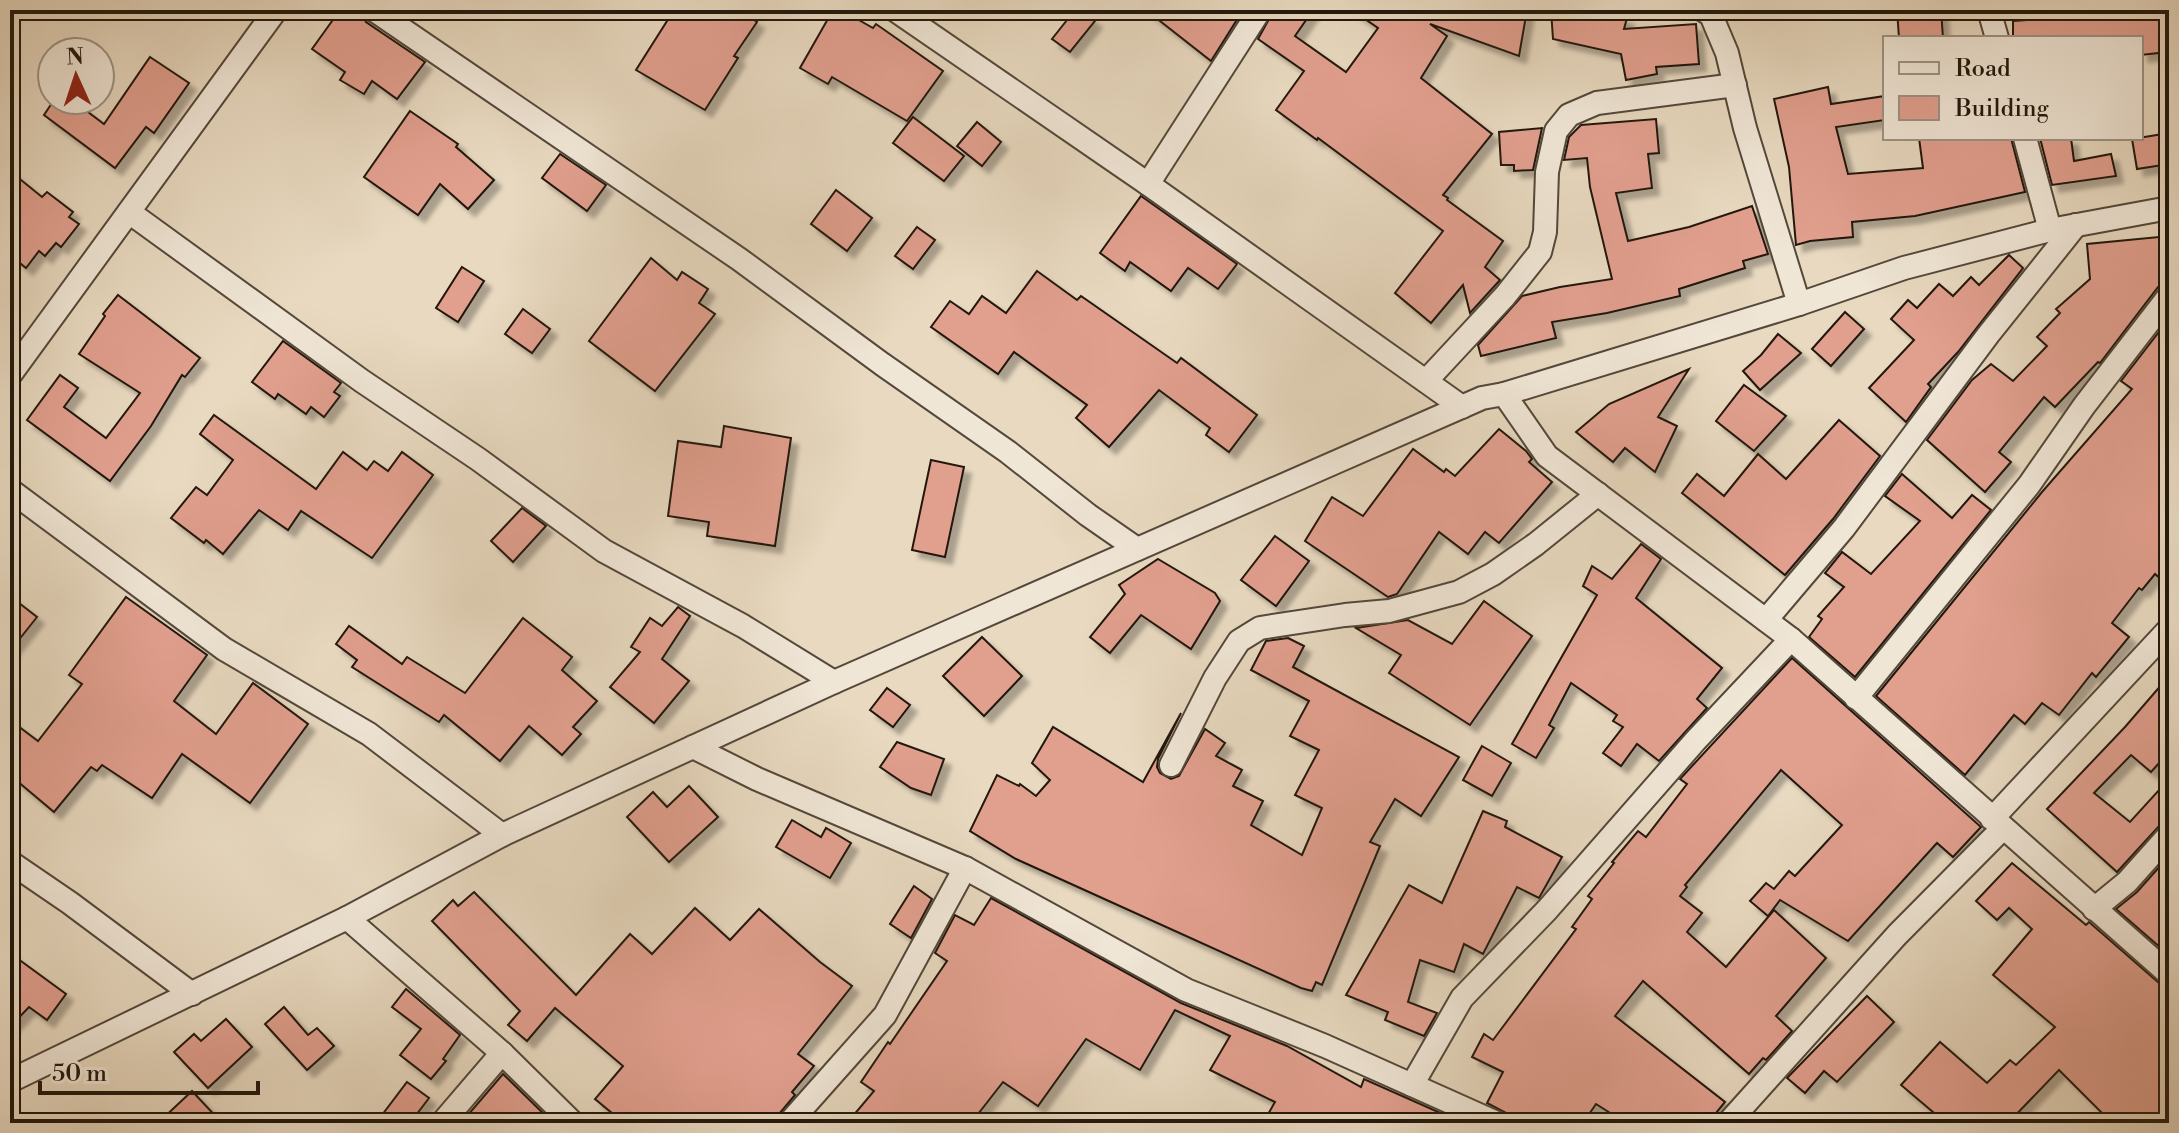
<svg xmlns="http://www.w3.org/2000/svg" width="2179" height="1133" font-family="'Libre Bodoni',serif">
	<style>
		.building { fill: #e19f8e; stroke: #21180d; stroke-width: 2; filter: url(#shadow) }
		.lines { fill: none; stroke-linecap: round; stroke-linejoin: round }
		.street-casing { stroke: #53483a; stroke-width: 26 }
		.street { stroke: #f0e6d6; stroke-width: 22 }
	</style>
	<defs>
		<filter id="shadow"><feDropShadow dx="7" dy="7" stdDeviation="2" flood-color="#0004"/></filter>
	</defs>
	<rect width="100%" height="100%" fill="#e8d9c0"/>
	<filter id="stains"><feTurbulence type="fractalNoise" baseFrequency=".0025" numOctaves="4"/><feColorMatrix values="0 0 0 0 .2 0 0 0 0 .09 0 0 0 0 .02 0 0 0 .5 -.17"/></filter>
	<radialGradient id="worn" r=".72"><stop offset=".6" stop-color="#630" stop-opacity="0"/><stop offset="1" stop-color="#630" stop-opacity=".3"/></radialGradient>
	<g class="building">
		<polygon points="340,10 360,10 366,22 425,62 397,99 372,81 364,94 340,80 345,72 312,49"/>
		<polygon points="674,10 740,10 757,22 734,56 738,58 705,110 636,70"/>
		<polygon points="833,10 841,10 873,28 876,24 943,71 907,121 832,77 828,84 800,68"/>
		<polygon points="1075,10 1081,10 1095,21 1070,52 1052,39"/>
		<polygon points="1146,10 1243,10 1211,61"/>
		<polygon points="1274,10 1313,10 1295,36 1346,72 1378,28 1352,10 1527,10 1519,56 1430,24 1447,36 1421,78 1492,134 1443,195 1448,198 1447,200 1503,241 1485,267 1500,280 1470,313 1463,285 1431,323 1395,293 1443,231 1318,138 1317,140 1276,110 1304,71 1258,39"/>
		<polygon points="1551,10 1592,10 1627,18 1624,29 1696,24 1699,64 1656,67 1657,74 1626,80 1621,54 1553,39"/>
		<polygon points="1897,10 1941,10 1943,38 1899,38"/>
		<polygon points="2038,10 2072,10 2073,16 2162,10 2167,52 2141,55 2141,38 2013,38 2013,21 2039,19"/>
		<polygon points="150,57 189,83 154,133 146,127 115,168 44,115 54,100 72,100 104,124"/>
		<polygon points="1828,87 1831,104 1885,96 1885,120 1836,127 1848,174 1923,168 1919,138 2011,138 2025,192 1915,216 1852,222 1853,237 1810,241 1796,245 1789,167 1774,99"/>
		<polygon points="410,111 458,144 456,147 494,180 468,209 440,184 418,215 364,177"/>
		<polygon points="913,117 964,156 944,181 893,143"/>
		<polygon points="1656,119 1659,153 1648,154 1652,188 1616,193 1628,241 1689,227 1752,206 1768,254 1743,261 1745,268 1679,289 1680,296 1607,313 1552,322 1556,338 1481,356 1478,345 1522,296 1560,287 1612,279 1590,187 1587,158 1564,160 1569,137 1581,125"/>
		<polygon points="977,122 1001,142 982,166 957,146"/>
		<polygon points="1542,128 1533,170 1514,171 1514,165 1501,165 1499,132"/>
		<polygon points="2169,133 2169,164 2137,169 2132,139"/>
		<polygon points="2040,138 2071,138 2074,161 2111,154 2116,176 2052,185"/>
		<polygon points="560,154 606,185 587,211 542,178"/>
		<polygon points="10,171 42,197 47,192 73,212 69,217 79,224 61,247 56,243 45,256 39,251 26,268 10,255"/>
		<polygon points="836,190 872,218 847,251 811,224"/>
		<polygon points="1141,196 1237,264 1218,289 1188,268 1171,291 1130,262 1125,271 1100,253"/>
		<polygon points="917,227 935,240 913,269 895,256"/>
		<polygon points="2169,236 2169,282 2158,287 2100,363 2098,362 2055,407 2044,397 1999,452 2011,462 1985,492 1927,440 1972,380 1991,364 2013,381 2047,346 2037,337 2060,313 2056,309 2090,279 2087,244"/>
		<polygon points="2009,255 2023,268 1958,352 1928,384 1931,387 1906,422 1869,388 1914,340 1891,319 1908,300 1917,308 1939,284 1953,296 1971,277 1979,285"/>
		<polygon points="651,258 677,280 682,272 708,289 699,303 715,314 655,391 589,341"/>
		<polygon points="462,267 484,281 458,322 436,308"/>
		<polygon points="1037,271 1077,300 1081,296 1177,363 1181,358 1257,415 1229,452 1206,435 1210,428 1159,390 1109,447 1076,418 1087,405 1014,352 998,374 931,327 950,301 969,314 982,296 1006,313"/>
		<polygon points="118,295 200,358 185,377 182,375 151,426 110,481 27,420 60,375 78,388 64,407 106,438 140,393 79,354 105,316 103,314"/>
		<polygon points="523,309 550,329 532,353 505,334"/>
		<polygon points="1845,312 1864,329 1831,366 1812,349"/>
		<polygon points="2169,319 2169,586 2155,574 2142,590 2139,588 2112,623 2129,637 2096,677 2092,673 2059,715 2042,703 2025,724 2014,715 1965,775 1876,696 2042,492 2132,389 2121,381"/>
		<polygon points="1778,334 1801,353 1760,390 1743,371 1761,355"/>
		<polygon points="283,341 341,383 334,392 340,396 324,417 311,407 306,414 278,394 275,399 252,382"/>
		<polygon points="1689,369 1658,417 1677,426 1655,472 1625,448 1613,462 1576,432 1609,404"/>
		<polygon points="1744,385 1786,416 1754,451 1716,421"/>
		<polygon points="214,415 316,489 343,452 367,470 374,461 388,471 402,452 433,475 372,558 301,511 288,530 259,510 223,554 206,540 204,543 171,518 196,487 207,495 233,460 200,434"/>
		<polygon points="1839,420 1880,456 1833,519 1785,575 1682,493 1697,474 1724,496 1758,454 1786,479"/>
		<polygon points="724,426 791,438 775,546 707,536 709,522 668,516 678,441 721,447"/>
		<polygon points="1499,429 1526,451 1532,459 1529,462 1552,482 1499,543 1485,532 1468,554 1439,532 1397,594 1388,597 1305,541 1332,497 1363,516 1413,449 1444,472 1446,469 1455,476"/>
		<polygon points="931,460 964,467 945,557 912,550"/>
		<polygon points="1902,474 1952,518 1972,495 1991,510 1855,677 1809,637 1822,619 1818,616 1844,587 1825,573 1842,552 1871,574 1920,521 1885,496"/>
		<polygon points="522,508 546,526 513,562 491,541"/>
		<polygon points="1275,536 1309,561 1276,606 1241,580"/>
		<polygon points="1641,544 1661,559 1636,598 1722,668 1697,699 1707,708 1659,761 1637,744 1621,766 1603,753 1623,727 1613,721 1617,715 1571,683 1549,725 1554,728 1536,758 1512,744 1597,595 1583,586 1592,566 1612,579"/>
		<polygon points="1158,559 1215,593 1220,601 1191,649 1141,615 1110,653 1090,637 1125,594 1119,585"/>
		<polygon points="10,596 37,617 10,651"/>
		<polygon points="126,597 207,655 174,701 216,734 253,683 308,724 250,803 182,754 152,798 102,765 97,771 91,767 54,812 10,775 10,720 38,741 82,684 69,675"/>
		<polygon points="1484,601 1532,636 1470,725 1389,673 1401,655 1356,628 1408,620 1452,644"/>
		<polygon points="678,607 690,616 662,659 689,681 654,723 610,687 640,652 631,647 650,618 662,626"/>
		<polygon points="523,618 572,657 562,670 597,701 573,727 581,734 562,755 529,726 500,761 444,715 439,722 352,667 357,660 336,644 349,626 402,664 407,657 465,693"/>
		<polygon points="982,637 1022,676 984,716 943,676"/>
		<polygon points="1288,638 1304,646 1293,667 1459,757 1421,816 1395,799 1370,842 1380,846 1322,985 1316,982 1312,991 1301,988 1016,859 970,831 997,775 1019,786 1020,784 1036,796 1050,780 1032,763 1053,727 1143,782 1181,713 1158,759 1157,767 1160,773 1171,779 1179,776 1205,729 1225,743 1216,756 1242,770 1233,786 1263,801 1251,825 1302,855 1322,808 1295,795 1319,750 1290,736 1309,701 1251,670 1266,641"/>
		<polygon points="1792,658 1981,827 1953,857 1937,843 1848,941 1780,900 1768,916 1750,901 1766,883 1774,889 1789,871 1795,876 1842,825 1781,770 1685,885 1687,887 1680,896 1702,913 1687,932 1726,967 1774,910 1826,958 1776,1016 1792,1031 1766,1060 1763,1058 1749,1074 1643,981 1615,1016 1725,1102 1708,1123 1626,1123 1596,1104 1583,1123 1511,1123 1508,1114 1487,1103 1503,1072 1472,1057 1484,1034 1493,1040 1576,929 1572,927 1592,899 1588,896 1614,863 1612,862 1638,831 1646,837 1687,784 1680,779"/>
		<polygon points="2169,676 2169,752 2151,772 2131,755 2094,793 2130,822 2169,779 2169,821 2159,826 2117,872 2047,809 2125,727"/>
		<polygon points="887,688 910,705 893,727 870,710"/>
		<polygon points="897,742 944,759 931,795 911,788 880,767"/>
		<polygon points="1482,746 1511,763 1492,796 1463,780"/>
		<polygon points="689,786 718,817 669,862 627,817 653,792 667,807"/>
		<polygon points="1483,811 1507,821 1505,827 1562,857 1539,898 1517,887 1483,954 1464,944 1454,972 1420,960 1408,1002 1437,1013 1424,1036 1385,1020 1388,1012 1346,995 1409,885 1442,903"/>
		<polygon points="792,820 821,837 826,828 851,843 830,878 776,847"/>
		<polygon points="2169,856 2169,955 2116,909 2137,892"/>
		<polygon points="2012,863 2086,925 2089,922 2160,984 2169,988 2169,1123 2112,1123 2059,1070 2008,1123 1946,1123 1901,1085 1940,1042 1987,1083 2010,1060 2016,1065 2055,1027 1993,975 2032,929 2009,908 1997,920 1976,901"/>
		<polygon points="914,886 932,899 911,938 890,924"/>
		<polygon points="474,892 576,995 630,934 652,954 695,908 730,940 759,909 820,962 852,986 798,1054 814,1066 792,1092 795,1095 779,1114 775,1123 624,1123 595,1099 623,1066 555,1008 527,1041 508,1025 520,1011 432,921 453,900 458,906"/>
		<polygon points="991,898 1181,1003 1287,1046 1361,1087 1364,1079 1463,1123 1263,1123 1275,1102 1210,1070 1230,1036 1175,1010 1140,1070 1086,1039 1038,1106 1003,1082 971,1123 847,1123 874,1091 861,1082 888,1042 890,1044 947,961 935,953 955,915 974,925"/>
		<polygon points="10,953 66,994 47,1020 29,1007 10,1027"/>
		<polygon points="406,989 460,1035 443,1059 446,1061 431,1079 400,1055 421,1029 392,1007"/>
		<polygon points="1867,996 1894,1022 1837,1082 1824,1071 1805,1093 1787,1078"/>
		<polygon points="284,1007 308,1035 317,1028 334,1046 307,1070 265,1024"/>
		<polygon points="226,1019 252,1047 208,1088 174,1052 194,1034 201,1041"/>
		<polygon points="503,1074 553,1123 461,1123"/>
		<polygon points="407,1082 429,1098 410,1123 376,1123"/>
		<polygon points="192,1091 222,1123 158,1123"/>
	</g>
	<g class="lines">
		<g class="street-casing">
			<g id="street">
				<polyline points="374,10 739,259 882,364 1008,452 1088,515 1137,549"/>
				<polyline points="895,10 1148,184 1462,407"/>
				<polyline points="1703,10 1711,15 1727,53 1745,128 1799,304"/>
				<polyline points="1989,10 1997,38"/>
				<polyline points="2025,138 2050,230"/>
				<polyline points="1148,184 1260,10"/>
				<polyline points="129,212 362,381 478,459 604,551 743,626 834,682"/>
				<polyline points="10,375 276,10"/>
				<polyline points="1426,381 1505,296 1540,252 1545,232 1547,172 1556,131 1569,115 1597,103 1735,85"/>
				<polyline points="1504,394 1547,456 1791,639 2169,974"/>
				<polyline points="10,490 224,649 369,734 502,835"/>
				<polyline points="1766,620 1844,528 1988,335 2076,225"/>
				<polyline points="1856,698 2029,485 2084,406 2169,296"/>
				<polyline points="693,747 757,779 965,868 1186,990 1325,1046 1497,1123"/>
				<polyline points="1171,765 1215,678 1239,641 1260,628 1345,615 1389,611 1459,592 1493,574 1536,544 1598,494"/>
				<polyline points="1992,819 2169,629"/>
				<polyline points="10,862 70,903 192,994"/>
				<polyline points="2094,909 2127,882 2169,835"/>
				<polyline points="347,918 502,1053 573,1123"/>
				<polyline points="10,1081 347,918 502,835 834,682 1482,398 1504,394 1799,304 1904,268 2050,230 2169,208"/>
				<polyline points="1412,1085 1462,998 1547,910 1696,740 1791,639"/>
				<polyline points="442,1123 502,1053"/>
				<polyline points="789,1123 885,1015 965,868"/>
				<polyline points="1728,1123 1897,935 2003,828"/>
			</g>
		</g>
		<use href="#street" class="street"/>
	</g>
	<rect width="2179" height="1133" fill="none" stroke="#e8d9c0" stroke-width="40"/>
	<rect x="12" y="12" width="2155" height="1109" fill="none" stroke="#21180d" stroke-width="4"/>
	<rect x="20" y="20" width="2139" height="1093" fill="none" stroke="#21180d" stroke-width="2"/>
	<rect x="1883" y="36" width="260" height="104" fill="#f0e6d6" stroke="#9d9486" stroke-width="2"/>
	<rect x="1899" y="62" width="40" height="12" fill="#f0e6d6" stroke="#9d9486" stroke-width="2"/>
	<text x="1955" y="76" font-size="24" fill="#21180d">Road</text>
	<rect x="1899" y="96" width="40" height="24" fill="#e19f8e" stroke="#9d9486" stroke-width="2"/>
	<text x="1955" y="116" font-size="24" fill="#21180d">Building</text>
	<g transform="translate(76 76) rotate(357)"><circle r="38" fill="#f0e6d6" stroke="#9d9486" stroke-width="2"/>
	<path d="M0-6L14 30L0 20L-14 30Z" fill="#8f2418"/>
	<text y="-12" font-size="22" font-weight="bold" text-anchor="middle" fill="#21180d">N</text>
	</g>
	<path d="M40 1081v12h218v-12" fill="none" stroke="#21180d" stroke-width="4"/>
	<text x="52" y="1081" font-size="24" fill="#21180d" stroke="#f0e6d6" stroke-width="6" paint-order="stroke">50 m</text>
	<rect width="100%" height="100%" filter="url(#stains)"/>
	<rect width="100%" height="100%" fill="url(#worn)"/>
</svg>
